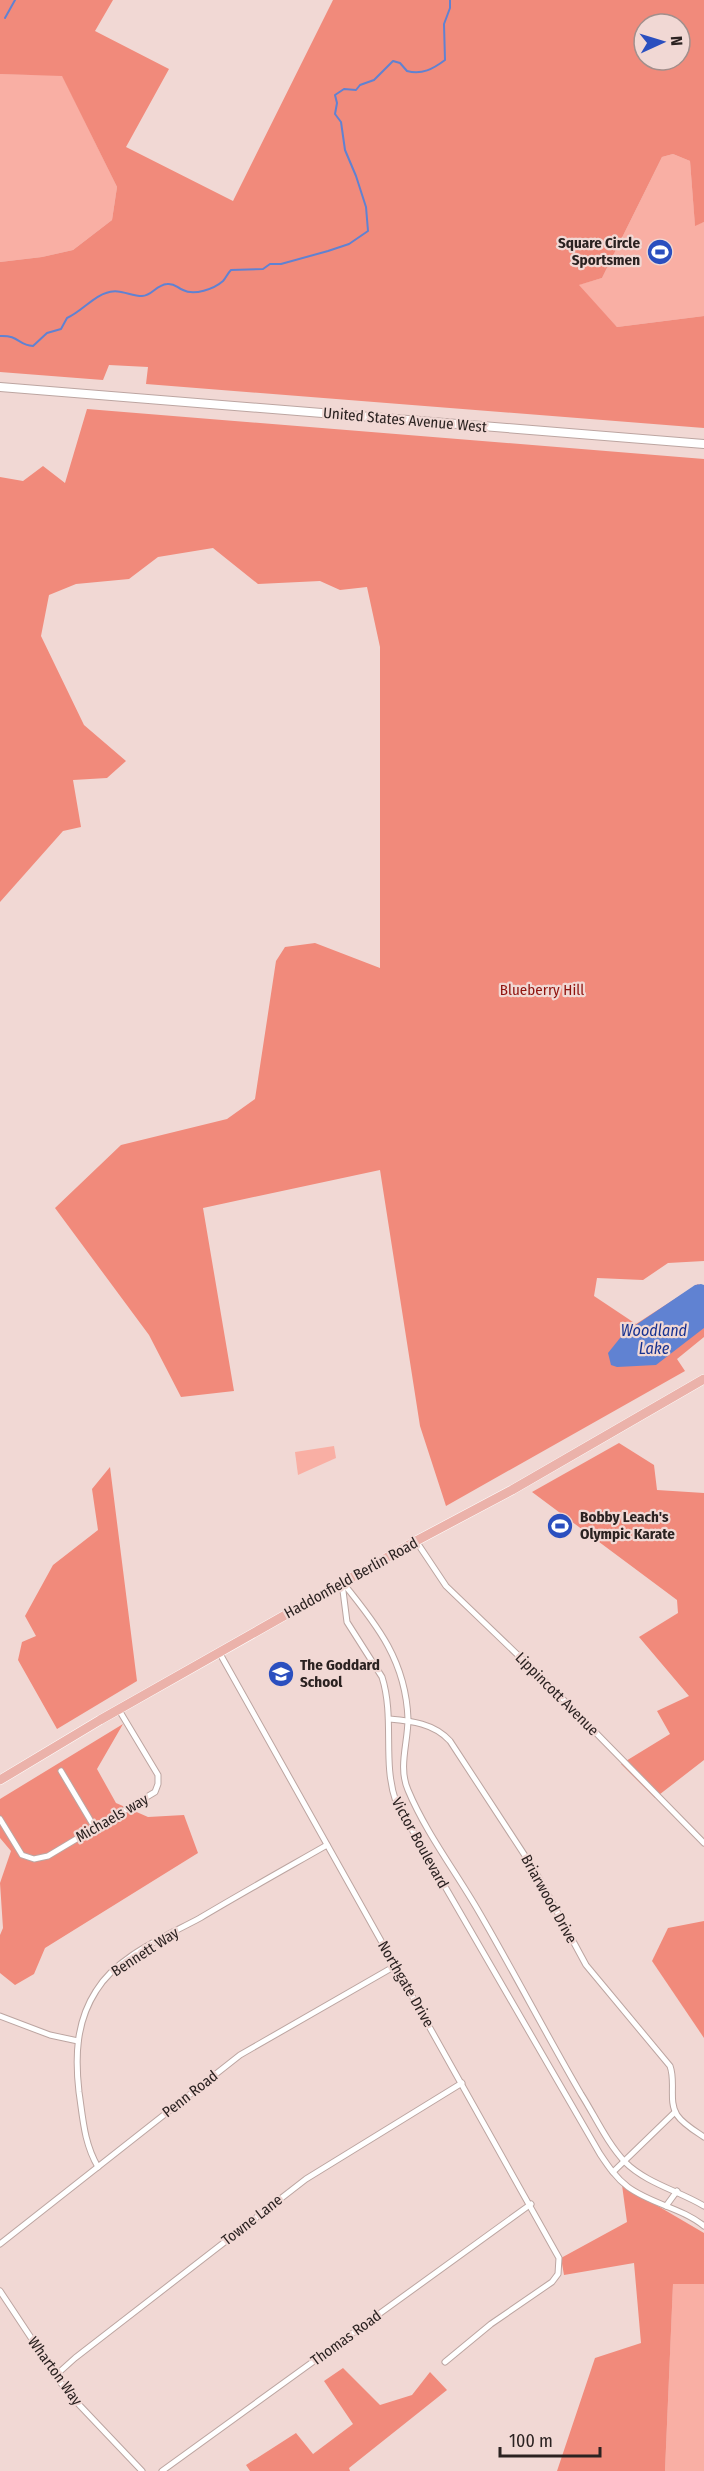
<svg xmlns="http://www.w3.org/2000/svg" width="704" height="2471" font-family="'Fira Sans Condensed',sans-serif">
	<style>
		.green { fill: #f9afa4 }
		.forest { fill: #f18a7b; fill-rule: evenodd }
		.water { fill: #6082d2 }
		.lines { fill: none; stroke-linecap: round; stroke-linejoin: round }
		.stream { stroke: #6082d2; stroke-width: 2 }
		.street-casing { stroke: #bca5a1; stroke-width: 7 }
		.secondary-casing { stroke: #bca5a1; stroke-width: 10 }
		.primary-casing { stroke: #fff; stroke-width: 10 }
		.street { stroke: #fff; stroke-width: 5 }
		.secondary { stroke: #fff; stroke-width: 8 }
		.primary { stroke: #ebb2aa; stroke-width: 9 }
		.labels { text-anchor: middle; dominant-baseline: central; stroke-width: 4.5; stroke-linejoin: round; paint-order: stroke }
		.poi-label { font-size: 15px; font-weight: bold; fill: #2b2221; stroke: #f1d8d4; text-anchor: start }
		.street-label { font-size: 15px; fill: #2b2221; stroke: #f1d8d4 }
		.park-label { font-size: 15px; fill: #8f130e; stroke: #f1d8d4 }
		.water-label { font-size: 16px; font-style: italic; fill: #173290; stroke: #f1d8d4 }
	</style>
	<rect width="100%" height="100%" fill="#f1d8d4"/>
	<g class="green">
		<polygon points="0,74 62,75 117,187 112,220 73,250 42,257 0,262"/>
		<polygon points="673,154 690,161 695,225 704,222 704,316 617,327 578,285 602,278 662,157"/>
		<polygon points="334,1446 336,1458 298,1475 295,1452"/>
		<polygon points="673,2283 704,2284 704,2471 665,2471"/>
	</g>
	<g class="forest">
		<path d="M0,0H113L95,31L169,69L126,147L233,201L333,0H704V222L695,226L690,161L673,154L662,157L602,278L579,285L617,327L704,316V428L146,384L148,367L109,365L103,380L0,372V262L42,257L73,250L112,220L117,187L62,76L0,74ZM644,24H680V60H644Z"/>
		<polygon points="87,409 704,459 704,1261 668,1263 643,1280 597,1278 594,1296 636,1324 698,1284 704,1290 704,1337 677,1359 685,1371 446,1506 420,1426 380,1170 203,1208 234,1391 181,1397 149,1335 55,1208 121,1145 227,1119 255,1099 276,961 285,947 315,943 380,968 380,647 367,587 340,590 320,581 258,584 213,548 158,557 129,579 76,584 49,595 41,636 84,725 126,761 107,778 73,780 81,827 63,831 0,902 0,477 23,481 43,466 65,483"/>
		<polygon points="619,1443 654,1465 657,1490 704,1493 704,1760 655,1798 621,1764 670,1734 657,1711 689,1696 639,1637 678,1613 677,1600 532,1492"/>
		<polygon points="110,1467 137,1681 57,1729 18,1660 22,1642 36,1636 25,1616 53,1565 98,1530 92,1489"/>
		<polygon points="123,1724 97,1769 116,1803 148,1817 184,1815 198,1853 45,1948 34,1974 15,1985 0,1973 0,1935 3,1928 0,1883 11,1851 0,1838 0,1799"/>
		<polygon points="704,1921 704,2038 652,1961 668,1928"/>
		<polygon points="622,2185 704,2233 704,2284 673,2284 665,2471 557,2471 595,2358 641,2343 634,2263 564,2275 561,2258 627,2222"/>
		<polygon points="343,2368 380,2405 412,2395 430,2372 447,2390 349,2468 350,2471 250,2471 246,2465 296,2433 313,2454 353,2424 324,2381"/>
	</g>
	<polygon class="water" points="701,1284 704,1285 704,1328 656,1365 617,1367 611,1365 608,1353 624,1333 695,1285"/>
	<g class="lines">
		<g class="stream">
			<polyline points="5,18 15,0"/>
			<path d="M0,336C19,335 18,345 33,346L47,333L61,329L67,318C81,312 94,296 106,293C119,288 130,296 142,296C152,296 156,285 167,284C175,283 176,287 183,290C194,296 214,289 223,281C226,278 227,274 231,270L263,269L270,264H281L328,251L349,244L368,231L366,207L356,176L345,150L341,122L335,114L337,103L335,95L344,89L356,90L360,85L374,80L393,61L400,63L407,71C422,75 433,69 445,60L444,24L450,8V0"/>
		</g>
		<g class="street-casing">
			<g id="street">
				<polyline points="416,1541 446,1586 547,1683 704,1843"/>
				<path d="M342,1583L347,1622L382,1677C395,1718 382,1762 396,1802L600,2154C608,2166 616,2178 628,2187C651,2204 682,2208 704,2226"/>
				<path d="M343,1583C378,1626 406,1662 408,1719C408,1743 398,1767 408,1790C426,1833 456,1872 479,1912C514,1972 546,2034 581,2094C595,2116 607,2143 625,2162C646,2183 679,2191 704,2206"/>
				<polyline points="219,1652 559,2258 558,2274 552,2282 491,2324 445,2362"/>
				<path d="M389,1719C411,1721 434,1723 450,1741L535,1871L586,1965L670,2066C676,2082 668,2101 677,2115C683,2124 695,2131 704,2137"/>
				<polyline points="61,1771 95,1828"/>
				<polyline points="0,1819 22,1855 34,1859 48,1856 155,1792 158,1784 158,1775 119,1710"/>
				<polyline points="0,2016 50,2035 78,2041"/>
				<path d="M98,2167C84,2143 83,2119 79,2092C75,2057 76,2022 96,1991C117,1956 165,1937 200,1918C242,1893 285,1869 327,1845"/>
				<polyline points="613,2172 675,2112"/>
				<polyline points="666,2206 677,2191"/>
				<polyline points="0,2244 240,2055 395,1966"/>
				<polyline points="0,2291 67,2392 142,2471"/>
				<polyline points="55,2376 75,2358 306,2179 462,2083"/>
				<polyline points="162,2471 531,2204"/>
			</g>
		</g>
		<g class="secondary-casing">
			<polyline id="secondary" points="0,387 704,444"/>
		</g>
		<g class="primary-casing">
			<polyline id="primary" points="0,1780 100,1720 416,1541 512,1490 704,1379"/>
		</g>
		<use href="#street" class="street"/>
		<use href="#secondary" class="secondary"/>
		<use href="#primary" class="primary"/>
	</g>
	<defs>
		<g id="stadium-disc" transform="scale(1.35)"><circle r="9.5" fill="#2b4fbf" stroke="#f1d8d4"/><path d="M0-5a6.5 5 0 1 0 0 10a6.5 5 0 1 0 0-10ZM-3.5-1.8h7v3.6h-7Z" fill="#fff"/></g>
		<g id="school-disc" transform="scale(1.35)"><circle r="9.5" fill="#2b4fbf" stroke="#f1d8d4"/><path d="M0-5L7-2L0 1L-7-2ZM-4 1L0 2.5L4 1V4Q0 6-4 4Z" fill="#fff"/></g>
	</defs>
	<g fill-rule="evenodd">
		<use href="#stadium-disc" x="660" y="252"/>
		<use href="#stadium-disc" x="560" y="1526"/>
		<use href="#school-disc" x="281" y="1674"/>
	</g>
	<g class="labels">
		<g class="poi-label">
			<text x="640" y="243" text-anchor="end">Square Circle<tspan x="640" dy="17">Sportsmen</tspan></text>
			<text x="580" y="1517">Bobby Leach's<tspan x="580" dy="17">Olympic Karate</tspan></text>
			<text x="300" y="1665">The Goddard<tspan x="300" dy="17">School</tspan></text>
		</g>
		<g class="street-label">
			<text transform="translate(405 420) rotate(5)">United States Avenue West</text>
			<text transform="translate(351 1578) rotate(-29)">Haddonfield Berlin Road</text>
			<text transform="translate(557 1694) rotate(45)">Lippincott Avenue</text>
			<text transform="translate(112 1818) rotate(-30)">Michaels way</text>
			<text transform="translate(420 1843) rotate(61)">Victor Boulevard</text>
			<text transform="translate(549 1899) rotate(61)">Briarwood Drive</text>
			<text transform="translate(145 1952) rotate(-33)">Bennett Way</text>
			<text transform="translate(406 1984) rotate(60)">Northgate Drive</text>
			<text transform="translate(190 2094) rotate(-38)">Penn Road</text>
			<text transform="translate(252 2220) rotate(-38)">Towne Lane</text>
			<text transform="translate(346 2338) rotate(-36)">Thomas Road</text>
			<text transform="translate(55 2371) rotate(54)">Wharton Way</text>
		</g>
		<g class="park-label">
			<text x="542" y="990">Blueberry Hill</text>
		</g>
		<g class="water-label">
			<text x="654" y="1330">Woodland<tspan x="654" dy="18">Lake</tspan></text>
		</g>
	</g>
	<g transform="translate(662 42) rotate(86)"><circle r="28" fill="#f1d8d4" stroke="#a28f8c" stroke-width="1.5"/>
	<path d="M0-4.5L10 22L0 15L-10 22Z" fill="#2b4fbf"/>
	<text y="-9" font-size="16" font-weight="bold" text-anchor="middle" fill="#2b2221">N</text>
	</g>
	<path d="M500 2447v9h100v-9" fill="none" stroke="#2b2221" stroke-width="3"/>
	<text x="509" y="2447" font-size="18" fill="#2b2221" stroke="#f1d8d4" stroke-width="4.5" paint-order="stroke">100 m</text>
</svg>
